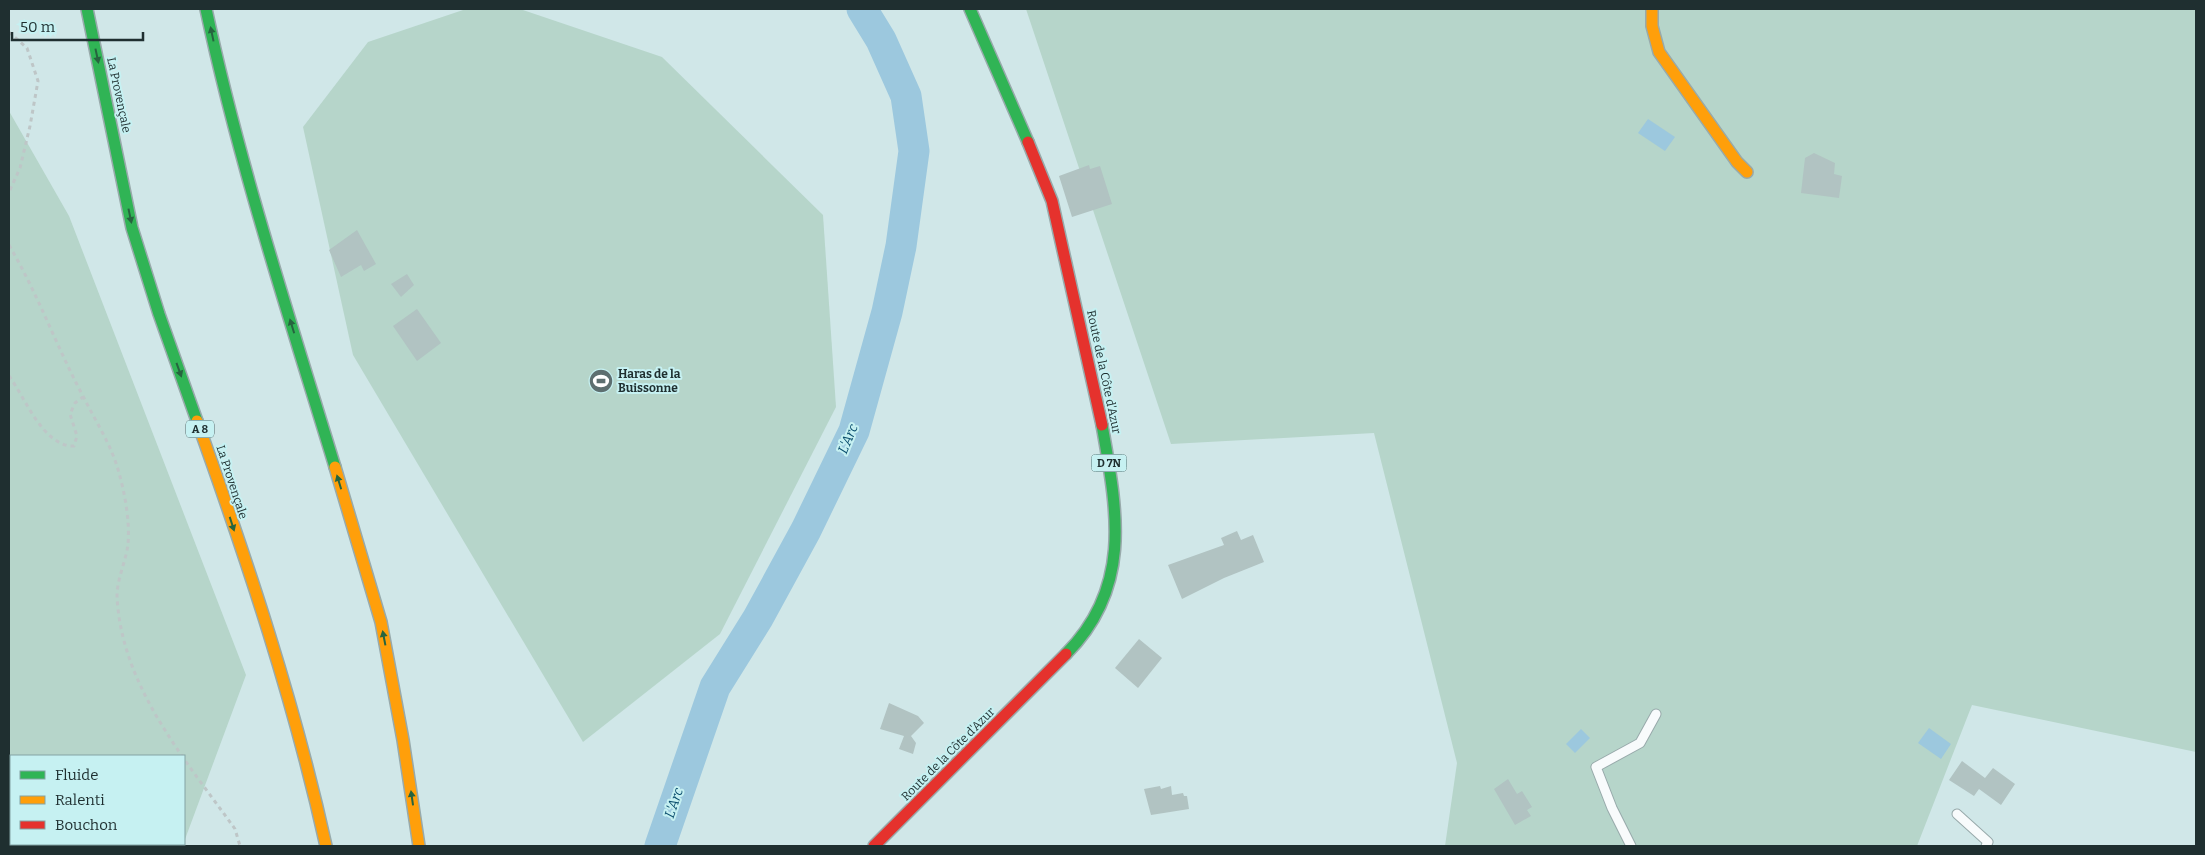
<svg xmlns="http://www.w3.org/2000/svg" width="2205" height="855" font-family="Bitter,serif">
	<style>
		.green { fill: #b6d5ca }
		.water { fill: #9cc8de }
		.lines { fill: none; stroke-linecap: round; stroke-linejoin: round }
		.river { stroke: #9cc8de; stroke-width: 31 }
		.building { fill: #b1c3c2 }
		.lane-casing { stroke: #98aaab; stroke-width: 11 }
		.fast-casing { stroke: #98aaab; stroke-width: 14 }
		.slow-casing { stroke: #98aaab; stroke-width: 14 }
		.jam-casing { stroke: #98aaab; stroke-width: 14 }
		.path { stroke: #bec6c7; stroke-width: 3; stroke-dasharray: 4 4; stroke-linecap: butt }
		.lane { stroke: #f8fbfc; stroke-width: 9 }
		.fast { stroke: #30b455; stroke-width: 11 }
		.slow { stroke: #ff9f0a; stroke-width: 11 }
		.jam { stroke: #e5322d; stroke-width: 11 }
		.oneway { fill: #26643f }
		.labels { text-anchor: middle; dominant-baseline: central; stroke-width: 4; stroke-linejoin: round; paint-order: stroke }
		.shield { fill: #c6f1f2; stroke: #51696a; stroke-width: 1 }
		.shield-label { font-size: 11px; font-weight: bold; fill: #1f2f30 }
		.street-label { font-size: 12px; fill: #1f2f30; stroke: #c6f1f2 }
		.poi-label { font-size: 12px; font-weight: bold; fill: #1f2f30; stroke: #c6f1f2; text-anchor: start }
		.water-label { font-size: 14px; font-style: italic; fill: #0c4f6e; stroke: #c6f1f2 }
	</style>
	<rect width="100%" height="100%" fill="#d0e7e8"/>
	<g class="green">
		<polygon points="466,9 520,9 662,57 823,215 836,407 720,634 583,742 353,355 303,127 368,42"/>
		<polygon points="1026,9 2196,9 2196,752 1972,705 1917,846 1445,846 1457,763 1374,433 1171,444"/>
		<polygon points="9,111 69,216 246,675 184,842 184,756 11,756 11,844 183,844 182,846 9,846"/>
	</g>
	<g class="water">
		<polygon points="1648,119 1675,137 1665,151 1638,133"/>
		<polygon points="1929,728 1951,744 1941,759 1918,743"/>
		<polygon points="1581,729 1590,738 1575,753 1566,744"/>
	</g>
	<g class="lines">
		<polyline class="river" points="660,846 715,687 758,618 806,530 854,431 887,312 901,246 914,151 906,96 881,40 862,9"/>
	</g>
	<g class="building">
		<polygon points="1814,153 1835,163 1834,174 1842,176 1839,198 1801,193 1805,158"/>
		<polygon points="1089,165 1090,169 1100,166 1112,204 1072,217 1059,176"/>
		<polygon points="357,230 376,264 364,271 361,265 341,277 329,250"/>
		<polygon points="407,274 414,285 401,297 391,284"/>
		<polygon points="417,309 441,343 417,361 393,326"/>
		<polygon points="1237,531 1241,540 1253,535 1264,562 1224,578 1182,599 1168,565 1224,545 1221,538"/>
		<polygon points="1139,639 1162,658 1138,688 1115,668"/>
		<polygon points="889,703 918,716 924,723 911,736 916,743 913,754 899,749 904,736 880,729"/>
		<polygon points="1962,761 1985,778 1993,768 2015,784 2001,805 1979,789 1974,796 1949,780"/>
		<polygon points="1508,779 1517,794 1522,791 1532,807 1527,810 1531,816 1515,825 1494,789"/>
		<polygon points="1160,786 1161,789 1171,786 1172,795 1183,793 1184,796 1187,796 1189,809 1151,815 1144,789"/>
	</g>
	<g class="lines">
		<g class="lane-casing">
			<g id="lane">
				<polyline points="1957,814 1988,842 1986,846"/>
				<polyline points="1631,846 1612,808 1596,767 1640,743 1656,714"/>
			</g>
		</g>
		<g class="fast-casing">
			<g id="fast">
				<polyline points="87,9 132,228 159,314 197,421"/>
				<path d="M206,9C239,164 289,316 335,467"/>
				<polyline points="970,9 1028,142"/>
				<path d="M1066,654C1133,587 1117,510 1102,425"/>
			</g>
		</g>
		<g class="slow-casing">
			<g id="slow">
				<polyline points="1652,9 1652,26 1659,52 1737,162 1747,172"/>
				<path d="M197,421C247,560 294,701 326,846"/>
				<polyline points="335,467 381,622 403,740 419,846"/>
			</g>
		</g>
		<g class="jam-casing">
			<g id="jam">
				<polyline points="1028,142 1052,201 1102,425"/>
				<polyline points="874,846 1066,654"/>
			</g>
		</g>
		<g class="path">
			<polyline points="9,32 27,48 38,81 30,126 20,168 9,192"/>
			<path d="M9,245C38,294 57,348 84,398C96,422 112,446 119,473C125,494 130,522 128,544C126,561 117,579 117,596C121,686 185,759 235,829L240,846"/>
			<path d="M9,376C25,397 43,447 74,446L77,436L70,414L75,403L83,397"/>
		</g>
		<use href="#lane" class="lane"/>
		<use href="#fast" class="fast"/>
		<use href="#slow" class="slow"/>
		<use href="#jam" class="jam"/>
	</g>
	<defs><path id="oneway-solid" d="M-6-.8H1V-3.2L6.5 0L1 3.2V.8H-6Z" transform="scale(1.25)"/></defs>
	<g class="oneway">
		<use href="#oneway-solid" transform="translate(212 34) rotate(-102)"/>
		<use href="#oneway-solid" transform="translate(97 56) rotate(78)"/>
		<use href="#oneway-solid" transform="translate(130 216) rotate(78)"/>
		<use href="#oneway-solid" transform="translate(292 326) rotate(-107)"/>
		<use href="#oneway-solid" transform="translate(179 370) rotate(70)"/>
		<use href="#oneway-solid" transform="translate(339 482) rotate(-107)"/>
		<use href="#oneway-solid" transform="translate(232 524) rotate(72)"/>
		<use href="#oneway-solid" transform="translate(384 638) rotate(-101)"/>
		<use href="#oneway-solid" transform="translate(412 798) rotate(-98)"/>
	</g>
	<defs>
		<g id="stadium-disc" transform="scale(1.25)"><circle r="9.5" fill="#5d6f70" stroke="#c6f1f2"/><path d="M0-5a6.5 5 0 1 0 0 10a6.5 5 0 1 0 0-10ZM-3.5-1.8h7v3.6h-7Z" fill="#fff"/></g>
	</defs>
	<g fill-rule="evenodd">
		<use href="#stadium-disc" x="601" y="381"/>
	</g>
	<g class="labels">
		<g class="shield">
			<rect x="186" y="420.5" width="28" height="17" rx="4"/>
			<rect x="1091.5" y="454.5" width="35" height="17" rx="4"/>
		</g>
		<g class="shield-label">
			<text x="200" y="429">A 8</text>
			<text x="1109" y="463">D 7N</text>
		</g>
		<g class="street-label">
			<text transform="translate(119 95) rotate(78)">La Provençale</text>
			<text transform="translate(1104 372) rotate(78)">Route de la Côte d'Azur</text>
			<text transform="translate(232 482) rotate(72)">La Provençale</text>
			<text transform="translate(948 754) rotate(-45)">Route de la Côte d'Azur</text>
		</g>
		<g class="poi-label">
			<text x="618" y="374">Haras de la<tspan x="618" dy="14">Buissonne</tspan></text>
		</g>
		<g class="water-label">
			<text transform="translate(848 439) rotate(-67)">L'Arc</text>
			<text transform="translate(674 803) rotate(-71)">L'Arc</text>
		</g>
	</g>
	<rect width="2205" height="855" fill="none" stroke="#1f2f30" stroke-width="20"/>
	<rect x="10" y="755" width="175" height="90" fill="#c6f1f2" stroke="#83a3a4"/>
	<rect x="20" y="771" width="25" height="8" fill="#30b455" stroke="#83a3a4"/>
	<text x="55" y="780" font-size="15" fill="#1f2f30">Fluide</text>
	<rect x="20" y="796" width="25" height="8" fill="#ff9f0a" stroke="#83a3a4"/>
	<text x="55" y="805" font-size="15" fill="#1f2f30">Ralenti</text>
	<rect x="20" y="821" width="25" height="8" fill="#e5322d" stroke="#83a3a4"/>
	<text x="55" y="830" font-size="15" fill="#1f2f30">Bouchon</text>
	<path d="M12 32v8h131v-8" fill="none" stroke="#1f2f30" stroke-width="2.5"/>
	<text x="20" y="32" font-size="15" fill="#1f2f30" stroke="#c6f1f2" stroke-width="4" paint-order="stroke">50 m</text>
</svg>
